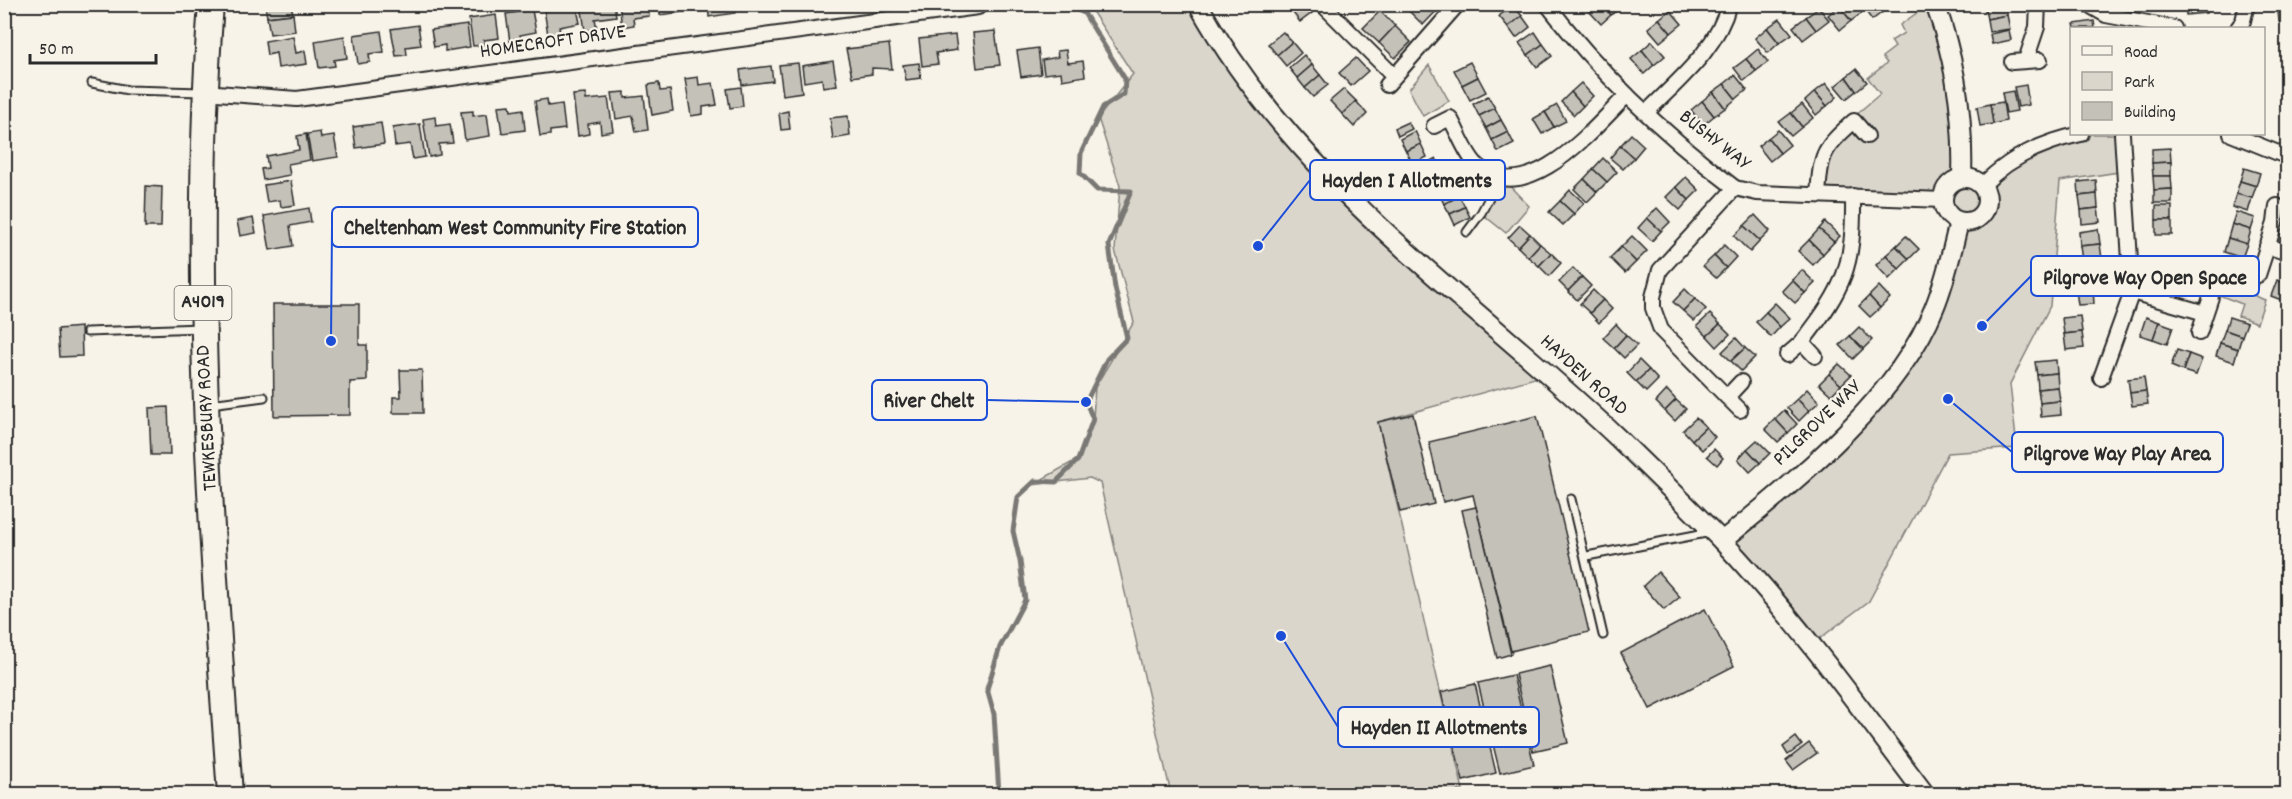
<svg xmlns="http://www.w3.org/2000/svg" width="2292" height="799" font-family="Dekko,sans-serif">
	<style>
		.green { fill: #dad6cc; stroke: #82807c; stroke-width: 1.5 }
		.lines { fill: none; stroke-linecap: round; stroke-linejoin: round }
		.stream { stroke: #7a7874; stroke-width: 5 }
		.building { fill: #c4c1b9; stroke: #2b2b2b; stroke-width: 1.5 }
		.lane-casing { stroke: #2b2b2b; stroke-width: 11 }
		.street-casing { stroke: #2b2b2b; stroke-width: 18 }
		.secondary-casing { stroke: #2b2b2b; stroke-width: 22 }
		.highway-casing { stroke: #2b2b2b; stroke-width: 28 }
		.lane { stroke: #f7f3e8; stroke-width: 7 }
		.street { stroke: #f7f3e8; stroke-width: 14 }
		.secondary { stroke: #f7f3e8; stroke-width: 18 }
		.highway { stroke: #f7f3e8; stroke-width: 24 }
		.labels { text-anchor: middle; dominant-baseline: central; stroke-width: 4.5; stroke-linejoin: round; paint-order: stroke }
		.shield { fill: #f7f3e8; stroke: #686764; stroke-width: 1.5 }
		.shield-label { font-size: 20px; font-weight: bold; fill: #2b2b2b }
		.street-label { font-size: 21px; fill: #2b2b2b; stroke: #f7f3e8 }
		.leader { fill: none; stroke: #1d4ed8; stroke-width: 2 }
		.callout-dot { fill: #1d4ed8; stroke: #f7f3e8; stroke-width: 2 }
		.callout { fill: #f7f3e8; stroke: #1d4ed8; stroke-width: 2 }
		.callout-label { font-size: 22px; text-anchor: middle; font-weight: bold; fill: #2b2b2b }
	</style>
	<rect width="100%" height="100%" fill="#f7f3e8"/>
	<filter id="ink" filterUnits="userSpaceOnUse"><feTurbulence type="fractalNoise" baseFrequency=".0167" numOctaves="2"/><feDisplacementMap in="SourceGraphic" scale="12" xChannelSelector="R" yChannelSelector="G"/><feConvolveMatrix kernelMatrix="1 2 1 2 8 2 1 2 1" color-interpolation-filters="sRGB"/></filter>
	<g filter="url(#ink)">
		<g class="green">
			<polygon points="1083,5 1198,5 1259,100 1549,374 1378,422 1463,790 1441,794 1171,794 1100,483 1090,478 1032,485 1078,459 1093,419 1095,387 1134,322 1115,250 1120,186 1098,118 1133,74 1090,8"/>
			<polygon points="1928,5 1935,5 1963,177 1979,183 1997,171 2081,134 2122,134 2125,171 2060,181 2050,306 2010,384 2017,448 1948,453 1869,601 1810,646 1722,541 1860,420 1914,346 1959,222 1948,214 1943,200 1818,195 1820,162 1860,111 1880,94 1868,78 1887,63 1882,57 1895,47 1891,41 1904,33 1900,25"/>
			<polygon points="1429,65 1449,101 1423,116 1409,89"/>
			<polygon points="1500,176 1529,206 1506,233 1481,213"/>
			<polygon points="2256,280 2260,281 2255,296 2265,300 2257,323 2238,316 2242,304 2219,295"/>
		</g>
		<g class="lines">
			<polyline class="stream" points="999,794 994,714 987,689 1000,647 1025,600 1020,561 1013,531 1018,497 1035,481 1056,482 1078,460 1093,419 1086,402 1107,359 1127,338 1115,288 1109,245 1131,191 1097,190 1080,173 1081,153 1103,107 1124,94 1125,79 1084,13 1065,4"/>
		</g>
		<g class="building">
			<polygon points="265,4 291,4 293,14 267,17"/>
			<polygon points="576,4 580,23 559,27 560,33 548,35 544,9"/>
			<polygon points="581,4 614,4 616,16 595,19 597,29 585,31"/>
			<polygon points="619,4 647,4 649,16 633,18 634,25 622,27"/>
			<polygon points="659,4 689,4 689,11 660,15"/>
			<polygon points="708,4 733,4 735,13 709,17"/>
			<polygon points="1305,4 1312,13 1300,22 1287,5"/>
			<polygon points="1416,4 1443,4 1423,25 1409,11"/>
			<polygon points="1602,4 1620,4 1622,6 1611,15"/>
			<polygon points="1602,4 1611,15 1601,24 1588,10 1594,4"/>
			<polygon points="1841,4 1855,4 1862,13 1851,21 1839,6"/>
			<polygon points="1879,4 1884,11 1872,20 1861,5"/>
			<polygon points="2005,4 2007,15 1987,19 1984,5"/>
			<polygon points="2185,4 2205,4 2206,13 2186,15"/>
			<polygon points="1513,5 1522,16 1508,27 1499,16"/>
			<polygon points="1839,6 1851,21 1840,30 1828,15"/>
			<polygon points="1819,8 1829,20 1816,30 1806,17"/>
			<polygon points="532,10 536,32 520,35 521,40 510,42 506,14"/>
			<polygon points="1670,10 1682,24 1671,33 1659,19"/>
			<polygon points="2287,10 2288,21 2279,22 2278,11"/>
			<polygon points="1380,11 1395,26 1379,43 1363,28"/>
			<polygon points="293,14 295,31 270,34 267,17"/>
			<polygon points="496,15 499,38 484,40 484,45 473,46 469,19"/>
			<polygon points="2007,15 2010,29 1989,32 1987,19"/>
			<polygon points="1522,16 1530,27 1516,38 1508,27"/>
			<polygon points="1806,17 1816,30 1803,40 1793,27"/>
			<polygon points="1659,19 1671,33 1660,42 1648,28"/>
			<polygon points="1780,19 1792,34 1779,43 1767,28"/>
			<polygon points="2094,21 2095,28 2075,28 2074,24"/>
			<polygon points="418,25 421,45 406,47 407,55 396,56 391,29"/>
			<polygon points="467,25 470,47 445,51 445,45 434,47 431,30"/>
			<polygon points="1395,26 1411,42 1395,58 1379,43"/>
			<polygon points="1767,28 1779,43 1768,53 1755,38"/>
			<polygon points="2009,30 2011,40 1992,44 1990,34"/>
			<polygon points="381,31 384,52 369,54 370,62 358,64 354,35"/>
			<polygon points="995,31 1000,65 977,68 973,33"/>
			<polygon points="1283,32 1292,42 1277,55 1268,44"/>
			<polygon points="1535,32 1543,44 1528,55 1519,43"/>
			<polygon points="955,35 957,50 936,53 938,64 922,66 919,39"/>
			<polygon points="293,36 296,53 305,51 307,64 278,68 276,53 267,55 265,41"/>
			<polygon points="344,36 347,58 334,60 335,66 319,68 315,41"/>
			<polygon points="1652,41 1665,56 1654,65 1642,50"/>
			<polygon points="1292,42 1301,53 1286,66 1277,55"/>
			<polygon points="889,44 892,69 872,68 872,74 852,77 846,49"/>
			<polygon points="1543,44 1552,56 1537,67 1528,55"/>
			<polygon points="1038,48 1041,74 1021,77 1017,51"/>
			<polygon points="1758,49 1768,62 1756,71 1746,59"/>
			<polygon points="1066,50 1068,63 1083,61 1085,76 1062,80 1061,72 1044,74 1042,60 1058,57 1057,51"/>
			<polygon points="1642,50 1654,65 1644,74 1631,59"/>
			<polygon points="1304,55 1312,65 1297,78 1289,68"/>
			<polygon points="1356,58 1368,71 1351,86 1339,73"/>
			<polygon points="1746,59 1756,71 1744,81 1734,68"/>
			<polygon points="833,61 837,85 823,87 822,79 804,82 802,66"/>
			<polygon points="1470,62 1478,77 1462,85 1454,70"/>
			<polygon points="798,63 802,92 783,95 779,65"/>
			<polygon points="919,63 921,78 906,80 903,65"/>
			<polygon points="1312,65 1320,75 1305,88 1297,78"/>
			<polygon points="771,66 773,81 742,85 740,70"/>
			<polygon points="1856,69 1867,82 1856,91 1846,77"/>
			<polygon points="1320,75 1328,85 1313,97 1305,88"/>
			<polygon points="1735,75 1747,90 1736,99 1724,84"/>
			<polygon points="698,77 699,85 713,83 717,105 703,107 703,114 691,116 685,79"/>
			<polygon points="1478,77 1486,92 1470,100 1462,85"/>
			<polygon points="1846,77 1856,91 1846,99 1835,86"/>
			<polygon points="659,83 660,91 670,90 673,111 652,115 648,85"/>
			<polygon points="1581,83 1593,96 1583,106 1571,92"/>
			<polygon points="1826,83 1837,97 1827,106 1815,92"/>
			<polygon points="1724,84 1736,99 1725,108 1713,92"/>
			<polygon points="2026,85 2029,105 2018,107 2014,87"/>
			<polygon points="741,87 743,106 730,108 727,89"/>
			<polygon points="1344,89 1356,101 1342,114 1330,101"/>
			<polygon points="2013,91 2017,111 2006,113 2002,93"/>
			<polygon points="625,92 625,98 644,96 648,130 636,132 633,116 616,119 612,93"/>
			<polygon points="1571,92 1583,106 1574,115 1561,102"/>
			<polygon points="1713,92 1725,108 1714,116 1702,101"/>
			<polygon points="1815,92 1827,106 1816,115 1805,101"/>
			<polygon points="586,94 586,100 608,98 613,131 601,133 600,122 588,124 589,134 578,136 573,95"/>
			<polygon points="1488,96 1495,108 1479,116 1473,104"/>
			<polygon points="547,99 548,106 562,104 565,129 550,131 550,135 540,136 535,101"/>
			<polygon points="1356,101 1367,114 1354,127 1342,114"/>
			<polygon points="1702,101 1714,116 1703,125 1691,110"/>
			<polygon points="2003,102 2006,121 1993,124 1990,104"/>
			<polygon points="1802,104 1813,118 1802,127 1791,113"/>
			<polygon points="1990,104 1993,124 1980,126 1977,107"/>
			<polygon points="510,105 511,111 523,109 525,130 502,133 498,106"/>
			<polygon points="1557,105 1566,121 1554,127 1545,112"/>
			<polygon points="1495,108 1501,120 1486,128 1479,116"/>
			<polygon points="473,111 473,116 487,114 490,136 465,140 461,112"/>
			<polygon points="788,111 790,129 781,130 779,113"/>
			<polygon points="1545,112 1554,127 1542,134 1533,119"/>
			<polygon points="1791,113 1802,127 1791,136 1779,122"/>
			<polygon points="848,116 850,136 833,139 830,118"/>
			<polygon points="435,117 436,126 450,124 453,143 439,144 440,155 429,157 423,119"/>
			<polygon points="1501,120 1508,132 1492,140 1486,128"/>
			<polygon points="1408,122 1412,129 1398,136 1395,128"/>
			<polygon points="381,123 384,144 356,148 353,127"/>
			<polygon points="420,124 425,157 413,159 410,144 395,146 393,128"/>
			<polygon points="1778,130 1790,145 1780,153 1768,138"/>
			<polygon points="1415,131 1421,144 1406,151 1400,139"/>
			<polygon points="320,132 321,138 334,136 338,157 312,161 307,134"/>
			<polygon points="1508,132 1514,144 1498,152 1492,140"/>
			<polygon points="306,134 310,160 288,164 290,175 263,180 261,169 268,168 266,156 299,150 297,136"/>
			<polygon points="1631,134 1644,146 1634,158 1620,146"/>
			<polygon points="1768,138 1780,153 1770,161 1758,146"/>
			<polygon points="1421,144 1427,157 1413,164 1406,151"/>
			<polygon points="1620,146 1634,158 1623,169 1610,158"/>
			<polygon points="2170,148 2171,162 2152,163 2152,149"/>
			<polygon points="1436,158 1442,170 1427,178 1421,166"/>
			<polygon points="1603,158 1617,172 1607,182 1593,169"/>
			<polygon points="2171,162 2171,176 2153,176 2152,163"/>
			<polygon points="2244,168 2260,173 2256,186 2240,181"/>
			<polygon points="1593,169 1607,182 1597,192 1584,179"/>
			<polygon points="2153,176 2171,176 2172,189 2154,190"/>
			<polygon points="1686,177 1699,190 1689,200 1676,187"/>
			<polygon points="1584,179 1597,192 1587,202 1574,189"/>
			<polygon points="2096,180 2097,194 2079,196 2078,182"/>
			<polygon points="291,181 295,205 281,207 280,200 267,202 264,185"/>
			<polygon points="2240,181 2256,186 2252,198 2236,194"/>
			<polygon points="146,186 162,187 161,227 145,227"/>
			<polygon points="1454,186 1459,196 1444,204 1439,193"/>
			<polygon points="1676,187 1689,200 1680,210 1666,197"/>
			<polygon points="2172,189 2172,203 2154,203 2154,190"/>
			<polygon points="1570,190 1584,203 1574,214 1560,201"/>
			<polygon points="2097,194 2098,208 2081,210 2079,196"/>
			<polygon points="2236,194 2252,198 2248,212 2232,207"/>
			<polygon points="1459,196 1465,207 1450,214 1444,204"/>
			<polygon points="1560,201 1574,214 1563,225 1549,212"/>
			<rect x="2156" y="206" width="16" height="14"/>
			<polygon points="1465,207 1470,217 1455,225 1450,214"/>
			<polygon points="309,208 311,222 290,226 293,246 270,250 264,216"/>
			<polygon points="1657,208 1670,222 1661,231 1647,218"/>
			<polygon points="2098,208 2100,222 2082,224 2081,210"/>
			<polygon points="2236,212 2255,218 2251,230 2232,224"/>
			<polygon points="1755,215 1770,231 1760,241 1744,226"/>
			<polygon points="253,218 256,233 240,236 237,221"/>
			<polygon points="1647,218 1661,231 1652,241 1638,228"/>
			<rect x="2156" y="220" width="16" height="15"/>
			<polygon points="1825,222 1840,236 1834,242 1819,229"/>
			<polygon points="2232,224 2251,230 2247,244 2228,238"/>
			<polygon points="1520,225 1530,234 1518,247 1508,238"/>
			<polygon points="1744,226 1760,241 1750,252 1734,236"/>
			<polygon points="1819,229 1834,242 1823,254 1809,240"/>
			<polygon points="2098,229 2100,244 2080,246 2079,232"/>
			<polygon points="1530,234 1540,244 1528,257 1518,247"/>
			<polygon points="1632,236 1647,251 1636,262 1621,247"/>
			<polygon points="1906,236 1919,249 1909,259 1896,246"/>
			<polygon points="2228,238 2247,244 2242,258 2224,252"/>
			<polygon points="1809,240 1823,254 1813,265 1798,251"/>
			<polygon points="1540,244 1551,253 1539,266 1528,257"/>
			<polygon points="2100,244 2102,259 2082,261 2080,246"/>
			<polygon points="1724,245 1736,257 1726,268 1714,256"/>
			<polygon points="1896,246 1909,259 1899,269 1886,255"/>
			<polygon points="1621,247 1636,262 1625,273 1610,258"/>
			<polygon points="1551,253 1561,263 1549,276 1539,266"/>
			<polygon points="1886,255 1899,269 1889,279 1876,265"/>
			<polygon points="1714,256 1726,268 1716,278 1703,266"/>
			<polygon points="1573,268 1582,277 1568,291 1559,282"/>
			<polygon points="1802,270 1815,283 1805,293 1792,280"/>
			<polygon points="1582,277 1591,286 1577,300 1568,291"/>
			<polygon points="1792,280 1805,293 1795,303 1782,291"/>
			<polygon points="2277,280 2288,284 2284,301 2271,296"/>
			<polygon points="1879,286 1890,298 1880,308 1869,296"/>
			<polygon points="1685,289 1695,299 1683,311 1673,302"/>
			<polygon points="2093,289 2094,304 2078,305 2076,290"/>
			<polygon points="1593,290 1603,300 1590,313 1580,304"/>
			<polygon points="1869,296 1880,308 1870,317 1859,306"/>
			<polygon points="1695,299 1706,309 1694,321 1683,311"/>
			<polygon points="1603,300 1612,309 1599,323 1590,313"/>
			<polygon points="1775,303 1790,318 1780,327 1766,312"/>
			<polygon points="273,304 359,304 359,345 367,345 367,381 350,382 350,415 274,416"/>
			<polygon points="1766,312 1780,327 1771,337 1756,322"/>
			<polygon points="1710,314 1720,324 1707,336 1697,326"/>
			<polygon points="2080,316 2082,332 2064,334 2062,318"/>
			<polygon points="2146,317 2159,322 2153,339 2140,335"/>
			<polygon points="2229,317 2247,323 2242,336 2225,330"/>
			<polygon points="2159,322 2173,327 2167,344 2153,339"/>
			<polygon points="1616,324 1626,335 1614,348 1603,338"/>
			<polygon points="1720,324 1730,334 1717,347 1707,336"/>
			<polygon points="81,327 82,356 60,357 58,329"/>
			<polygon points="1859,327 1872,340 1863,349 1850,336"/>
			<polygon points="2225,330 2242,336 2238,349 2220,343"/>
			<polygon points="2082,332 2084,348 2066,350 2064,334"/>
			<polygon points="1626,335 1637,345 1624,358 1614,348"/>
			<polygon points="1850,336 1863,349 1853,359 1840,345"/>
			<polygon points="1736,338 1745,348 1731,361 1722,352"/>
			<polygon points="2220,343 2238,349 2234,362 2216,356"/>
			<polygon points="1745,348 1755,357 1741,371 1731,361"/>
			<polygon points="2177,350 2189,354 2183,371 2171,366"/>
			<polygon points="2189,354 2202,359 2196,375 2183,371"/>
			<polygon points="1639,360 1649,370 1636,382 1627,373"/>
			<polygon points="2056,360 2057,373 2037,375 2035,362"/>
			<polygon points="1839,364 1851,375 1841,385 1829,374"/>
			<polygon points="400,370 422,370 423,413 393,413 393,397 401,397"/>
			<polygon points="1649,370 1658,380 1646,392 1636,382"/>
			<polygon points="2057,373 2058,387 2038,389 2037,375"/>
			<polygon points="1829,374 1841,385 1831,395 1819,384"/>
			<polygon points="2144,377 2146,391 2130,393 2128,379"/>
			<polygon points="2058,387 2060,401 2040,403 2038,389"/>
			<polygon points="1807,389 1819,402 1809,411 1797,399"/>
			<polygon points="1667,390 1676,400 1665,411 1656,402"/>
			<polygon points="2146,391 2148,404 2132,406 2130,393"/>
			<polygon points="1797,399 1809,411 1799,421 1787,408"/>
			<polygon points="1676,400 1686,409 1675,421 1665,411"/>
			<polygon points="2060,401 2061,415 2041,417 2040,403"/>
			<polygon points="168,407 170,455 151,455 149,408"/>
			<polygon points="1784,410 1797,424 1788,433 1775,419"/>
			<polygon points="1413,414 1434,504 1400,512 1378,422"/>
			<polygon points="1537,416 1589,632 1511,651 1473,495 1443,502 1429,442"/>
			<polygon points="1696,418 1706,427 1692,440 1683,430"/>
			<polygon points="1775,419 1788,433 1778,442 1765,429"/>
			<polygon points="1706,427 1715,437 1702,450 1692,440"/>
			<polygon points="1757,440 1770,453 1760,463 1747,449"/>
			<polygon points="1714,449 1723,458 1717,465 1707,456"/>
			<polygon points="1747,449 1760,463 1750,472 1738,459"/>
			<polygon points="1476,507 1511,654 1497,658 1462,510"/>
			<polygon points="1658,572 1680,597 1664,610 1643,586"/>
			<polygon points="1705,609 1734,666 1650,709 1621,653"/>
			<polygon points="1550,666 1568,743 1533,751 1515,674"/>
			<polygon points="1513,675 1534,765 1500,773 1478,683"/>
			<polygon points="1475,684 1496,773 1463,781 1441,692"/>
			<polygon points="1796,737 1802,745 1788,755 1783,747"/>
			<polygon points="1809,743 1817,753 1793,770 1786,761"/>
		</g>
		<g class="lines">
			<g class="lane-casing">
				<g id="lane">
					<polyline points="92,83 128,90 202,92"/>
					<polyline points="1467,232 1481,213 1500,177"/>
					<polyline points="87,332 201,328"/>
					<polyline points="210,404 264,397"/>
					<polyline points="1571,499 1603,635"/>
					<polyline points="1587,556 1711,532"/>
				</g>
			</g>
			<g class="street-casing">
				<g id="street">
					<polyline points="1322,4 1394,76"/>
					<path d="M1547,4C1600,74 1665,135 1735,188L1757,193L1943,200"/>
					<polyline points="2087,4 2106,15 2174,28"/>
					<polyline points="2238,28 2243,21 2247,4"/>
					<polyline points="2026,60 2037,27 2038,4"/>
					<polyline points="2012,62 2040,60"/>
					<polyline points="1387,85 1458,4"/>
					<polyline points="204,92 297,99 978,7"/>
					<path d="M1646,113C1678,80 1717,50 1729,4"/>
					<path d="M1434,126L1450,118C1458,132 1465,152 1475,163C1524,214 1595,127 1627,95"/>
					<polyline points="2231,134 2288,157"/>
					<path d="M1982,186C2009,157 2043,142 2081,134"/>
					<path d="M1818,195C1821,152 1823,149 1854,121L1867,136"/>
					<polyline points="2267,246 2288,253"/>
					<polyline points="2258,275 2275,223 2277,206"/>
					<polyline points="2132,292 2205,313"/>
					<polyline points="2199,333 2211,297"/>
					<path d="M1802,342C1845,287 1854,266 1853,196"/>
					<polyline points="1787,355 1802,342 1815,356"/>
					<polyline points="2101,378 2132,292 2122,134"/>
					<polyline points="1727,397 1661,330 1653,308 1653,297 1660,270 1735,188"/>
					<polyline points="1740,410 1727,397 1741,382"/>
				</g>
			</g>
			<g class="secondary-casing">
				<g id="secondary">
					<path d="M1198,4C1297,184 1472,299 1618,438C1653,472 1688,506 1722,541C1796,619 1860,708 1925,794"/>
					<path d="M1935,4C1956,61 1964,116 1962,177"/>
					<circle cx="1965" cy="200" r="22"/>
					<path d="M1722,541C1798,479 1899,398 1935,306C1946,279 1952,250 1959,222"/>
				</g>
			</g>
			<g class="highway-casing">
				<path id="highway" d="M211,4C191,267 211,532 230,794"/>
			</g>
			<use href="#lane" class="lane"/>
			<use href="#street" class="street"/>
			<use href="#secondary" class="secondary"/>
			<use href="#highway" class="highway"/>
		</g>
	</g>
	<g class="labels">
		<rect class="shield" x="174.5" y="286" width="57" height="34" rx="4.5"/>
		<g class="shield-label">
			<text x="203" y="303">A4019</text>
		</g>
		<g class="street-label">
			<text transform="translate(553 43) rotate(-8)">HOMECROFT DRIVE</text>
			<text transform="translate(1714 141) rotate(38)">BUSHY WAY</text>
			<text transform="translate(1583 376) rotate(42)">HAYDEN ROAD</text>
			<text transform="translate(208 418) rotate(-93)">TEWKESBURY ROAD</text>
			<text transform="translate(1818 424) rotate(-44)">PILGROVE WAY</text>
		</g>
	</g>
	<path class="leader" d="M1258 246L1310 180M331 341L332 227M1982 326L2031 276M1086 402L987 400M1948 399L2012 452M1281 636L1338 727"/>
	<g class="callout-dot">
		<circle cx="1258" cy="246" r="6"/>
		<circle cx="331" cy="341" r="6"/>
		<circle cx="1982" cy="326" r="6"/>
		<circle cx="1086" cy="402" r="6"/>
		<circle cx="1948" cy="399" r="6"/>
		<circle cx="1281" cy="636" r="6"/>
	</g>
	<g class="callout">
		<rect x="1310" y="160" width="195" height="40" rx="6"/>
		<rect x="332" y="207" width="366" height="40" rx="6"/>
		<rect x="2031" y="256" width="228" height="40" rx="6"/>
		<rect x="872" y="380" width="115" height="40" rx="6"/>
		<rect x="2012" y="432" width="211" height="40" rx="6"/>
		<rect x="1338" y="707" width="201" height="40" rx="6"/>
	</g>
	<g class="callout-label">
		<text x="1407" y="187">Hayden I Allotments</text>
		<text x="515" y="234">Cheltenham West Community Fire Station</text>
		<text x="2145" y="284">Pilgrove Way Open Space</text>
		<text x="929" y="407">River Chelt</text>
		<text x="2117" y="460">Pilgrove Way Play Area</text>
		<text x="1439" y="734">Hayden II Allotments</text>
	</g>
	<rect width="2292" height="799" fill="none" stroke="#f7f3e8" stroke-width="24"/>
	<rect x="12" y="12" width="2268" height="775" fill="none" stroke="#2b2b2b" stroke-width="2" filter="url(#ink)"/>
	<rect x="2070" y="27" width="195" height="108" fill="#f7f3e8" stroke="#a5a39c" stroke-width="1.5"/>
	<rect x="2082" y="46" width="30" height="9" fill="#f7f3e8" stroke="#a5a39c" stroke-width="1.5"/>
	<text x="2124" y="57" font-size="18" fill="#2b2b2b">Road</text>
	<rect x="2082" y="72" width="30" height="18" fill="#dad6cc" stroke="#a5a39c" stroke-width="1.5"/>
	<text x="2124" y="87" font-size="18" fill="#2b2b2b">Park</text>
	<rect x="2082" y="102" width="30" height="18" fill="#c4c1b9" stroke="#a5a39c" stroke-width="1.5"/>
	<text x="2124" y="117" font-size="18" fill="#2b2b2b">Building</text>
	<path d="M30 54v9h126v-9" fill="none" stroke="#2b2b2b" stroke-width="3"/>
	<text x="39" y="54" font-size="18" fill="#2b2b2b" stroke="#f7f3e8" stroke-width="4.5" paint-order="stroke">50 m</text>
</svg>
